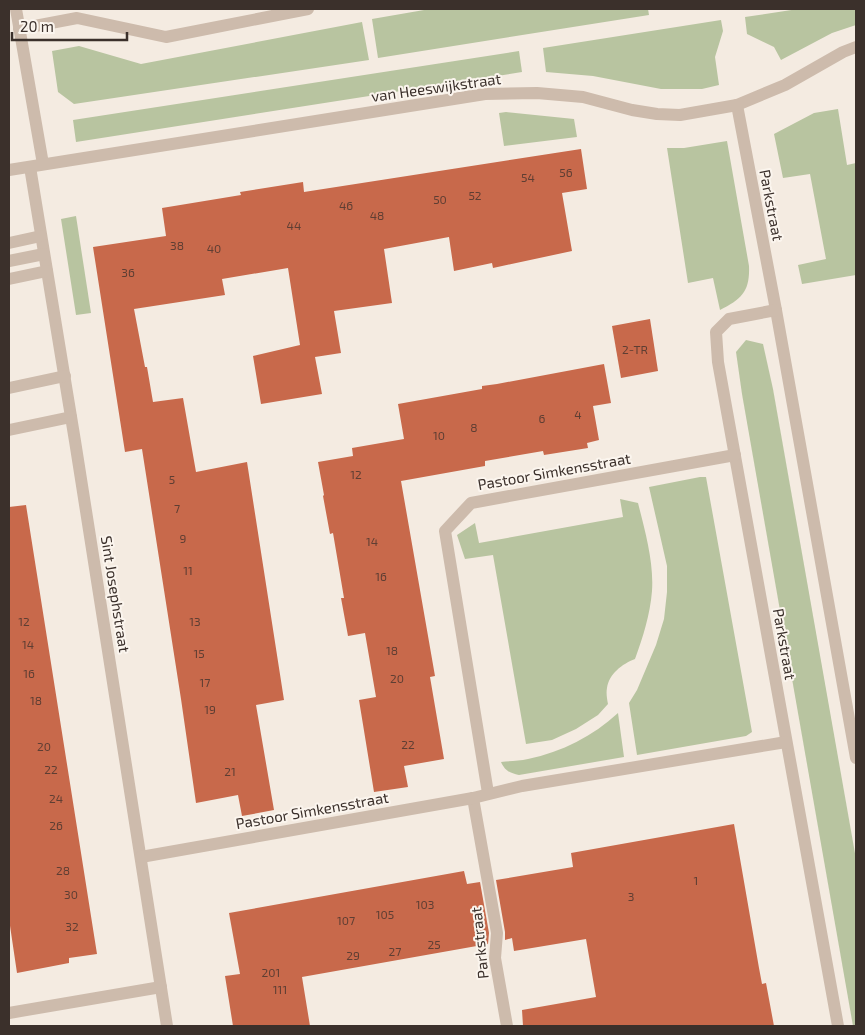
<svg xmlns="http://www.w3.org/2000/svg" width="865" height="1035" font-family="'Exo 2',sans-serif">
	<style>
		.green { fill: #b8c4a0 }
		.building { fill: #c8694b }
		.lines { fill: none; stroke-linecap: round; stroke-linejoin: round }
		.minor { stroke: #cdbbac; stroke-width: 12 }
		.labels { text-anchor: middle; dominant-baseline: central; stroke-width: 4; stroke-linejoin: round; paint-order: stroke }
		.number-label { font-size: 12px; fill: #5e3e33 }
		.street-label { font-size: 15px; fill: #3b302b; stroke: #fbf5ee }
	</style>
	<rect width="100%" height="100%" fill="#f4ebe1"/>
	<g class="green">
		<polygon points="424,9 648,9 649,15 378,58 372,19 424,10"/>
		<polygon points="798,9 856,9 856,25 832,33 781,60 774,47 747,34 745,17"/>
		<polygon points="721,20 723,31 715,57 719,85 702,89 661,89 593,76 546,72 543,48"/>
		<polygon points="362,22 369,60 74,104 58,92 52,51 79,46 141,64"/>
		<polygon points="519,51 522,72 76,142 73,120"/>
		<polygon points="838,109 847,165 856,163 856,275 802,284 798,265 826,259 810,174 783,178 774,134 814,113"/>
		<polygon points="506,112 574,119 577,137 504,146 499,113"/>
		<path d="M727,141L749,266C750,291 742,299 720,310L713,278L688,283L667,148H684Z"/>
		<polygon points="76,216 91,313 76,315 61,219"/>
		<polygon points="746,340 763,344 773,389 856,859 856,1026 853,1026 742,394 736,352"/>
		<polygon points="700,477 706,477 752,732 746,736 637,755 629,703 637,690 656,645 664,619 667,592 667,566 649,487"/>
		<path d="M620,499L638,503C645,531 654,562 652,591C650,615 643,637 635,659C622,664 609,674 607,688C606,693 607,699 608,704L598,715L576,729L552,740L526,744L493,555L465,559L457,535L475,523L479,543L623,517Z"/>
		<path d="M618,713L624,757L519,775C510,773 505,771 501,762C510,761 519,761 528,759C562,752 593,736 618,713Z"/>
	</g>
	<g class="building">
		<polygon points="581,149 587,189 562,193 572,251 493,268 492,263 454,271 449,237 384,249 392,303 334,311 341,353 315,357 322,394 261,404 253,356 300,345 288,268 222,279 225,295 134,309 145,367 147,367 153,402 183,398 196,472 247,462 284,700 256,705 274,810 242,816 238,795 196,803 181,699 142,449 125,452 93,247 166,236 162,208 241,195 240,192 303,182 304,192"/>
		<polygon points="650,319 658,371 621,378 612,326"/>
		<polygon points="604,364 611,403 593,406 599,440 587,443 588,448 544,455 543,451 485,461 485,466 401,481 435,676 430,677 444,759 404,766 408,787 374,792 359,700 376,697 365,633 348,636 341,598 344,598 333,533 330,534 323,496 324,495 318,462 353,456 352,448 404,439 398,404 482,389 482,386 497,384"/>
		<polygon points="26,505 97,954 69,958 69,963 17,973 9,919 9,507"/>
		<polygon points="734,824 759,968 762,984 766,983 774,1026 523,1026 522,1010 596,997 586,939 514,951 512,938 505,940 505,932 496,880 573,867 571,853"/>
		<polygon points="464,871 467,884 480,882 489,933 488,944 302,977 310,1026 233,1026 225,976 240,974 229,913"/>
	</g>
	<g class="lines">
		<g class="minor">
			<polyline points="16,9 43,164"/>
			<polyline points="19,29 77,18 166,37 308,9"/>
			<polyline points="737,105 776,310 856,758"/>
			<polyline points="30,167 75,441 167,1026"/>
			<polyline points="9,170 485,94 537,93 583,97 632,110 657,114 680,115 737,105 785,85 843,52 856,47"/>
			<polyline points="9,243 41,236"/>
			<polyline points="9,261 44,254"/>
			<polyline points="9,279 47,271"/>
			<polyline points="776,310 729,319 716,332 718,362 838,1026"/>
			<polyline points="9,388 65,376"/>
			<polyline points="9,430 71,417"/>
			<polyline points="488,793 445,531 471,503 735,455"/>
			<polyline points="473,798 497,933 495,958 507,1026"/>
			<polyline points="141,857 473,798 522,786 786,742"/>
			<polyline points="9,1013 161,987"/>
		</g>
	</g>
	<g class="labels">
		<g class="number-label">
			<text x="566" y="172">56</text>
			<text x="528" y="177">54</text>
			<text x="475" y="195">52</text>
			<text x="440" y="199">50</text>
			<text x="346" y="205">46</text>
			<text x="377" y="215">48</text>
			<text x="294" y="225">44</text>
			<text x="177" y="245">38</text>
			<text x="214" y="248">40</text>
			<text x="128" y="272">36</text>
			<text x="635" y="349">2-TR</text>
			<text x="578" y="414">4</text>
			<text x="542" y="418">6</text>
			<text x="474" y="427">8</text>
			<text x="439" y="435">10</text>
			<text x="356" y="474">12</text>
			<text x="172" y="479">5</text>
			<text x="177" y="508">7</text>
			<text x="183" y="538">9</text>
			<text x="372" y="541">14</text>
			<text x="188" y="570">11</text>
			<text x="381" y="576">16</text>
			<text x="24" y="621">12</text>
			<text x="195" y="621">13</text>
			<text x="28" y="644">14</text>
			<text x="392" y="650">18</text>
			<text x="199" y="653">15</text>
			<text x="29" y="673">16</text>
			<text x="397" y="678">20</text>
			<text x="205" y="682">17</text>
			<text x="36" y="700">18</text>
			<text x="210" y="709">19</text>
			<text x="408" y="744">22</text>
			<text x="44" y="746">20</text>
			<text x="51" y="769">22</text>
			<text x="230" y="771">21</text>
			<text x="56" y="798">24</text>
			<text x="56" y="825">26</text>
			<text x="63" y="870">28</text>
			<text x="696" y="880">1</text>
			<text x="71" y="894">30</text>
			<text x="631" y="896">3</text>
			<text x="425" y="904">103</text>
			<text x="385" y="914">105</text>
			<text x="346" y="920">107</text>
			<text x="72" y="926">32</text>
			<text x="434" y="944">25</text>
			<text x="395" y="951">27</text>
			<text x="353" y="955">29</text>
			<text x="271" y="972">201</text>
			<text x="280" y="989">111</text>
		</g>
		<g class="street-label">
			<text transform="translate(436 87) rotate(-8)">van Heeswijkstraat</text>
			<text transform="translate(772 205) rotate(79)">Parkstraat</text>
			<text transform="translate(554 471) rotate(-10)">Pastoor Simkensstraat</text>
			<text transform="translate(116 594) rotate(81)">Sint Josephstraat</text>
			<text transform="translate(785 644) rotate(80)">Parkstraat</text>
			<text transform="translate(312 810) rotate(-10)">Pastoor Simkensstraat</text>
			<text transform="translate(479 943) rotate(-96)">Parkstraat</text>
		</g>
	</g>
	<rect width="865" height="1035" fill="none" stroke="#3b302b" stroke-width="20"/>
	<path d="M12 32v8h115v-8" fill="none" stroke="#3b302b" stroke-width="2.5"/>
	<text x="20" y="32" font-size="15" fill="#3b302b" stroke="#fbf5ee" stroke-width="4" paint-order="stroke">20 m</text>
</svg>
